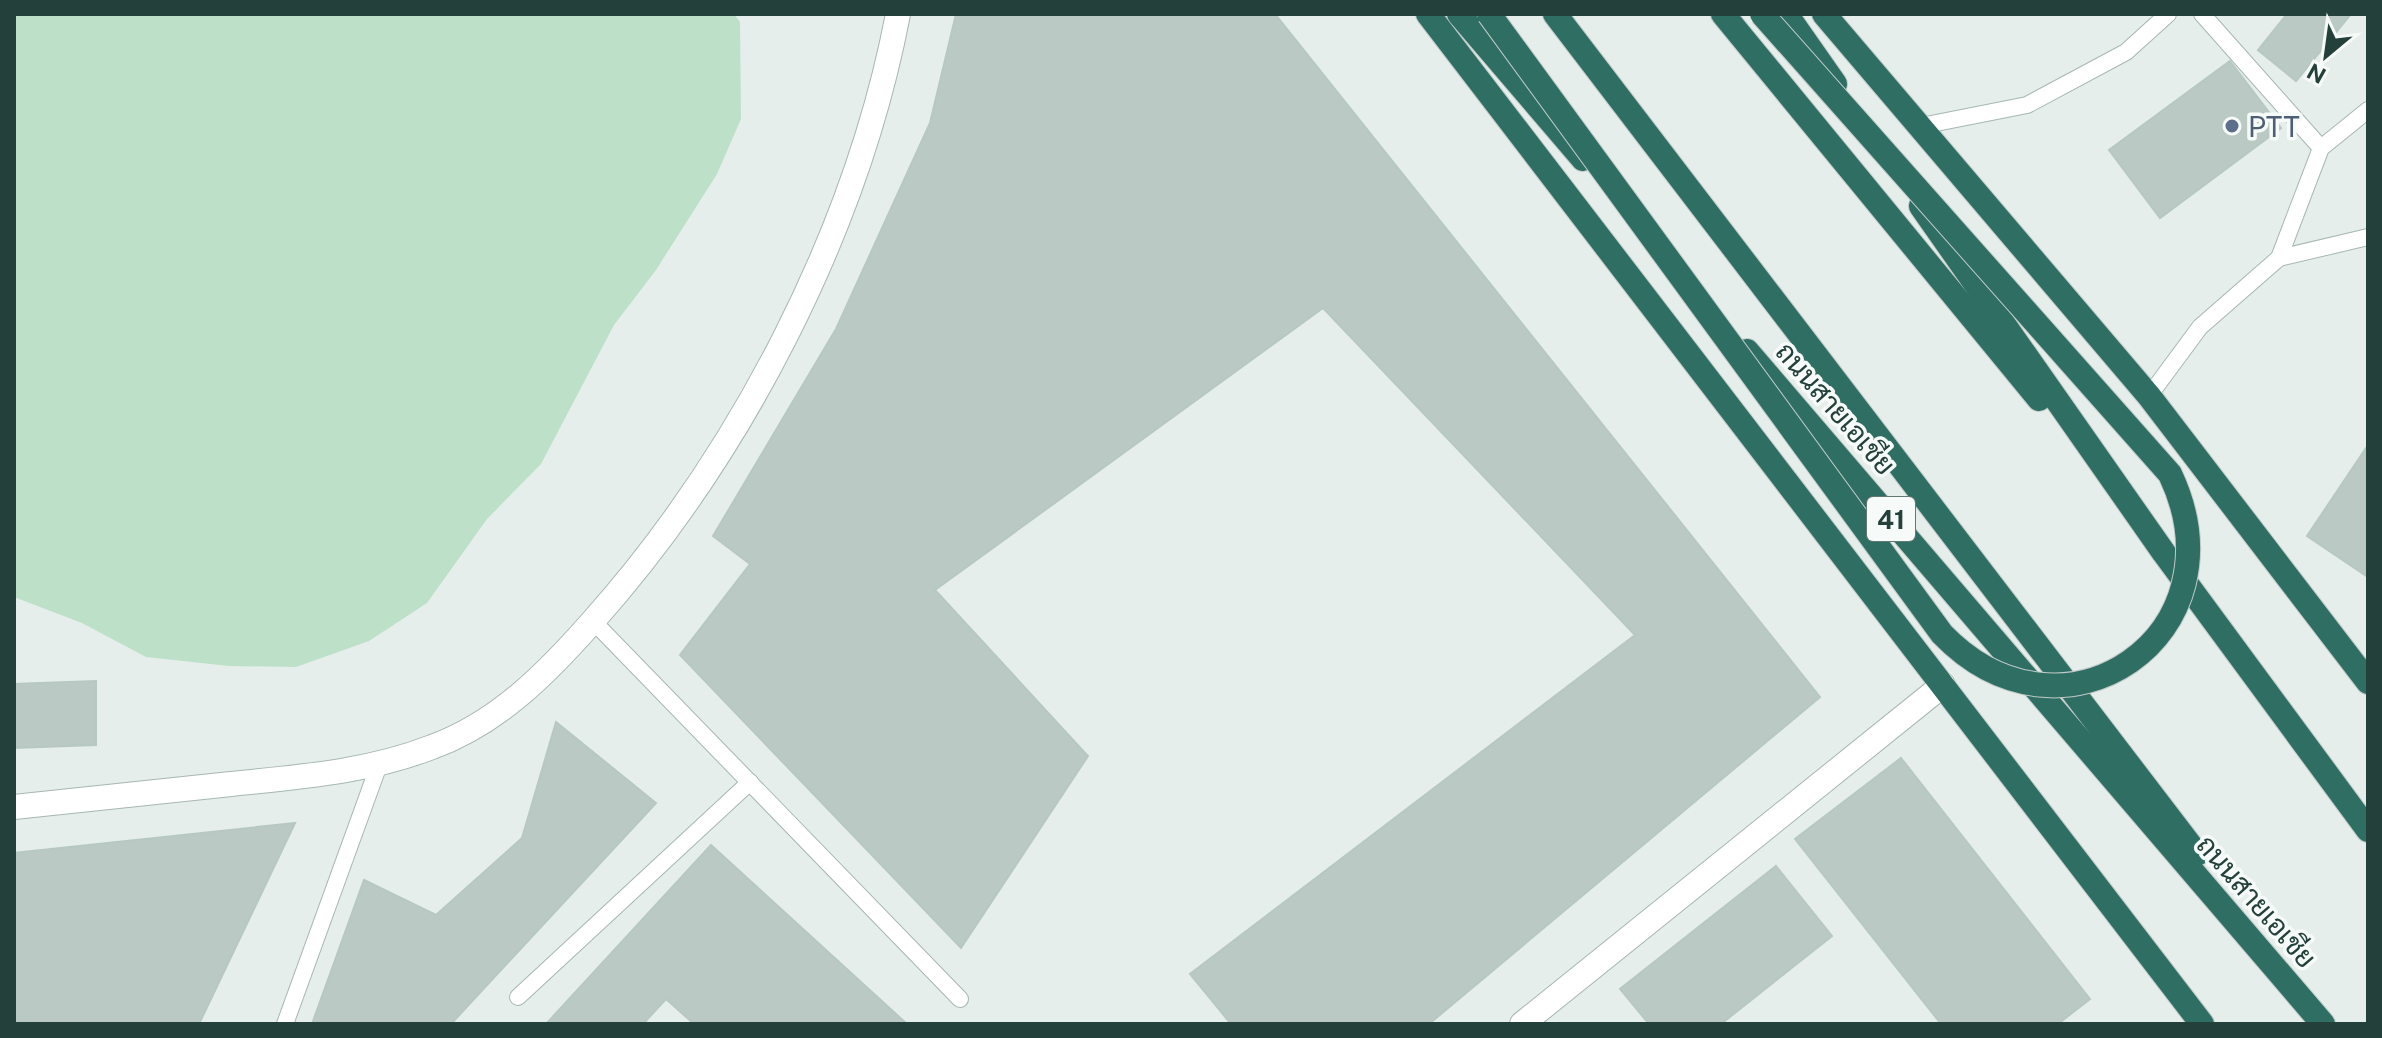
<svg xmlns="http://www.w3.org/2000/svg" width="2382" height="1038" font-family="'Public Sans',Sarabun,sans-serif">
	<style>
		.green { fill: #bde0c8 }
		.building { fill: #bac9c3; stroke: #b7c8c2; stroke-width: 2 }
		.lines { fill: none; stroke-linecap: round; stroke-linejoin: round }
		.lane-casing { stroke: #a7b7b2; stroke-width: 18 }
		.street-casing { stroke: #a7b7b2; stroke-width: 26 }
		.highway-casing { stroke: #c1cac8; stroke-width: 26 }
		.lane { stroke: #fff; stroke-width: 16 }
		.street { stroke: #fff; stroke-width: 24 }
		.highway { stroke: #2e6e63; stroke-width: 24 }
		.highway-bridge-casing { stroke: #c1cac8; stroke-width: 26; stroke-linecap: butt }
		.highway-bridge { stroke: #2e6e63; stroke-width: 24 }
		.service-dot { fill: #5c6f8a; stroke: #f6faf8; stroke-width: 3 }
		.labels { text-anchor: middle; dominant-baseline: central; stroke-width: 7; stroke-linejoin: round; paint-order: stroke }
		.shield { fill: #f6faf8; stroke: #627873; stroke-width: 2 }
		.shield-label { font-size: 26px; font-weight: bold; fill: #23413a }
		.service-label { font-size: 28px; fill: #4e5e75; stroke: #f6faf8; text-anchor: start }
		.street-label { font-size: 28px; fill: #23413a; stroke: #f6faf8 }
	</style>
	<rect width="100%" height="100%" fill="#e5eeea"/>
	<polygon class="green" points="14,14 734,14 740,22 741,119 717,174 656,270 614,325 541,464 487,519 427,603 369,641 296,667 229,666 146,657 82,623 14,597"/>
	<g class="building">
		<polygon points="956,14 1275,14 1820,697 1429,1024 1231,1024 1190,974 1635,635 1323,308 935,590 1088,756 961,948 680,655 750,564 713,536 836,329 930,123"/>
		<polygon points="2287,14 2351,14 2296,81 2258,50"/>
		<polygon points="2230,61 2281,128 2160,218 2109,150"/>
		<polygon points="2368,445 2368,577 2307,536"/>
		<polygon points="96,681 96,745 14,748 14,684"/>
		<polygon points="556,722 656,803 451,1024 312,1024 364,880 436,915 522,838"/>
		<polygon points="1901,758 2090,999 2058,1024 1941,1024 1795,839"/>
		<polygon points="295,823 199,1024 14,1024 14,853"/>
		<polygon points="711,845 907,1024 694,1024 666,999 643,1024 546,1024"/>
		<polygon points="1776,866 1832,936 1721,1024 1649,1024 1620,989"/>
	</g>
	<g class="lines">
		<g class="lane-casing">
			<g id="lane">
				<polyline points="2202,14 2321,148"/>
				<polyline points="1921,126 2027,105 2126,52 2168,14"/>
				<polyline points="2279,258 2368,237"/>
				<polyline points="2149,396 2200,327 2279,258 2321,148 2368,110"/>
				<polyline points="593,621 960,999"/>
				<polyline points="518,997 750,782"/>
				<polyline points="285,1024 380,762"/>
			</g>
		</g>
		<g class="street-casing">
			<g id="street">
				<path d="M14,807C86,799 159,792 231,784C299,777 368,772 432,747C498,723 547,673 592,622C740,456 856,233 898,14"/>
				<polyline points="1522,1024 1943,685"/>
			</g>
		</g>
		<g class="highway-casing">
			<g id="highway">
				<polyline points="1428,14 2202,1024"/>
				<polyline points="1459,14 1583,159"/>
				<polyline points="1555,14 2197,854"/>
				<polyline points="1723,14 2039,399"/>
				<polyline points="1786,14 1835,84"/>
				<polyline points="1824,14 2149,396 2368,682"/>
				<polyline points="1921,206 2164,553 2368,830"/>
				<polyline points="1747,351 2323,1024"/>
			</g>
		</g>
		<use href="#lane" class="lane"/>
		<use href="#street" class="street"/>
		<use href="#highway" class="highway"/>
		<g class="highway-bridge-casing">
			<path id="highway-bridge" d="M1489,14L1942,634C2064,760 2246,634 2170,474L1762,14"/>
		</g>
		<use href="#highway-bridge" class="highway-bridge"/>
	</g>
	<circle class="service-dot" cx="2232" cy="126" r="8"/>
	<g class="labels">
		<rect class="shield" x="1867" y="497" width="48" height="44" rx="6"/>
		<g class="shield-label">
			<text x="1891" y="519">41</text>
		</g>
		<g class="service-label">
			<text x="2248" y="126">PTT</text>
		</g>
		<g class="street-label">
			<text transform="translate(1836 408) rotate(49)">ถนนสายเอเชีย</text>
			<text transform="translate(2257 901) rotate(49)">ถนนสายเอเชีย</text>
		</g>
	</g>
	<rect width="2382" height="1038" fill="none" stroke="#23413a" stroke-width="32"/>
	<g transform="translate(2326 56) rotate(209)" stroke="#f6faf8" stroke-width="6" paint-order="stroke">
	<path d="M0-6L14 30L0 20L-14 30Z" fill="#23413a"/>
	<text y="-12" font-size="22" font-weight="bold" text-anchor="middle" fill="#23413a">N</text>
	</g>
</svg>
